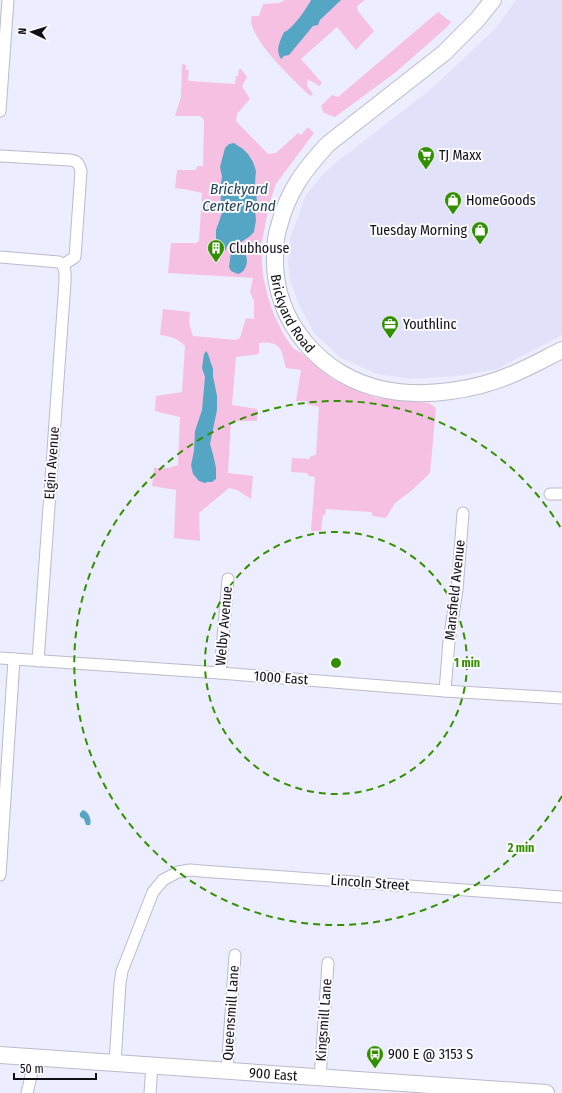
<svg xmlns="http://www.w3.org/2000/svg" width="562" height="1093" font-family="'Fira Sans Condensed',sans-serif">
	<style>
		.built { fill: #e1e2fa }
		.green { fill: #f6c0e2 }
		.water { fill: #55a6c4 }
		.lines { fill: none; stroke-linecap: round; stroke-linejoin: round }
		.street-casing { stroke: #babbcb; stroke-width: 13 }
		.secondary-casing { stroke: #babbcb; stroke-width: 18 }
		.street { stroke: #fff; stroke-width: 11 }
		.secondary { stroke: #fff; stroke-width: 16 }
		.ring { fill: none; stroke: #338f00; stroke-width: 2; stroke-dasharray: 7 5 }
		.labels { text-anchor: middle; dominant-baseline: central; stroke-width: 4; stroke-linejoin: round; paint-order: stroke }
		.poi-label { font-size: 14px; fill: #0f0f14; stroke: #fbfbff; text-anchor: start }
		.street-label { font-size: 14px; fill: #0f0f14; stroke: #fbfbff }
		.water-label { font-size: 15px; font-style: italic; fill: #204452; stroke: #fbfbff }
		.centre { fill: #338f00; stroke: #fbfbff; stroke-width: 2 }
		.ring-label { font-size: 12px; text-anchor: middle; font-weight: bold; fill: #338f00; stroke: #fbfbff; stroke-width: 4; stroke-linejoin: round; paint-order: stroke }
	</style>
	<rect width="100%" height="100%" fill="#ecedfe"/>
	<polygon class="built" points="516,0 562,0 562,335 497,369 457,376 412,379 377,374 341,358 315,334 299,305 290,280 288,262 290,238 306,195 322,175 334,164 431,89 495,29"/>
	<g class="green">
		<path d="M285,0H365L357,6L358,11L374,31L356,50L337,27L301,59L322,83L319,86L308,79L307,86L313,94L310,96C297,83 244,35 252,16H259L263,4L279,3Z"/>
		<polygon points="438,12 451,22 446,28 396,72 335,117 324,113 321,106 332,95 338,97"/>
		<path d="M182,64L186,65V70H189L188,79L189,81L235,84L236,76H238L239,69H241L247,77L242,86L250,99L237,114L236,121L268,154L276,153L298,133L301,135L308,127L314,133L276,184L269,205L261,247L263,276L268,297L274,315L284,335L293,348L301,353L334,380L376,398L429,403L436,408L430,473L411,491L395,503L386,518L373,516L371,512L326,509L325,515H323L321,531H311L315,477L309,476L307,473L291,472L292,458L309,459L311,456L316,455L319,407L307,404V401H296L301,370L286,368C281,349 282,341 259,343V354L236,357L232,405L257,409V421H231L228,473L253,476L251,499L237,490L229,488L199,513L200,541L174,538L176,490L152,486L154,468H168L178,465L180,417L155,411L156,396L182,392L185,346C179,339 170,336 160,335L163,309L190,312L189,323L193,336L236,340L240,338L246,318L254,319V301L250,292L253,278L168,273L171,243H196L199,241L202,193L184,189L175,188L177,170H196L197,166H203L204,120L200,116H175L181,97Z"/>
	</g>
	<g class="water">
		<path d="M311,0H341L320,20L318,25L313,26L289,55L284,56L281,59C275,50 280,41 284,32C292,30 307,8 311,0Z"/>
		<polygon points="234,143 243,149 248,154 253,162 256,171 255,182 257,202 255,209 256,220 254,232 249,237 241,242 233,242 227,246 226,250 222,250 221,244 216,239 216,230 222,213 220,189 222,177 220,167 225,148 229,144"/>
		<path d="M237,247C250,250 250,271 238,274L231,271L229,267L231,252Z"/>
		<polygon points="206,351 208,354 213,369 213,376 217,396 217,410 210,444 213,454 216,468 216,479 212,482 207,482 205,483 199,481 193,474 191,465 194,451 195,431 202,410 205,377 202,368 204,354"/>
		<path d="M83,810C89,812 92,820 90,825H86L84,819C81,818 79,816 80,813Z"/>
	</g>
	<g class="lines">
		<g class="street-casing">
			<g id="street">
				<polyline points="0,111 8,0"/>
				<path d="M0,156L70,160C78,161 79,164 81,171L75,257L63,265"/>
				<polyline points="0,257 59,262 63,265"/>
				<polyline points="550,494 562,494"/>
				<polyline points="0,658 220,673 445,691 562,698"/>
				<polyline points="38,661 65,282 65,272 63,265"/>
				<polyline points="220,673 228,579"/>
				<polyline points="445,691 449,641 457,590 463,513"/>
				<polyline points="0,875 14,659"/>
				<polyline points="115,1063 120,983 122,971 153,892 163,880 178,872 190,870 201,871 562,897"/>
				<polyline points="227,1071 235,955"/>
				<polyline points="320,1078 328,963"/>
				<polyline points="27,1093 32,1072 33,1057"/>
				<polyline points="150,1093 152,1065"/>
			</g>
		</g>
		<g class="secondary-casing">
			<g id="secondary">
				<path id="s1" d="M493,0L477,20L444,53L328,144C304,170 288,191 279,226C276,235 275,245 275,256C273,322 322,378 386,390C426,398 476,390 513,374C530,367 546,358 562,350"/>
				<path id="s2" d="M0,1055L546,1093"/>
			</g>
		</g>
		<use href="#street" class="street"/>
		<use href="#secondary" class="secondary"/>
	</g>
	<g class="ring">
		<circle cx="336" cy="663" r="131"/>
		<path d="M562 796A262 262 0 1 1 562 530"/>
	</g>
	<defs>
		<g id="supermarket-pin" transform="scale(0.9)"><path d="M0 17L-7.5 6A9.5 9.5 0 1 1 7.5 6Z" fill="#338f00" stroke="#fbfbff"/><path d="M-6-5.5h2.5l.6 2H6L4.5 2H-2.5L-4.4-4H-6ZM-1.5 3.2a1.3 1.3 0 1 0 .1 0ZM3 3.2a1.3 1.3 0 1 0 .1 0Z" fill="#fff"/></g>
		<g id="shop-pin" transform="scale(0.9)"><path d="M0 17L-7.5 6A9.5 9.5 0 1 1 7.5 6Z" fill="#338f00" stroke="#fbfbff"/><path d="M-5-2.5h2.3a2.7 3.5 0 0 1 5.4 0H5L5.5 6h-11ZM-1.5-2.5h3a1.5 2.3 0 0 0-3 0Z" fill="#fff"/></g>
		<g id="building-pin" transform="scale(0.9)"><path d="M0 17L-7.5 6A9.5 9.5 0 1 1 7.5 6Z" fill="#338f00" stroke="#fbfbff"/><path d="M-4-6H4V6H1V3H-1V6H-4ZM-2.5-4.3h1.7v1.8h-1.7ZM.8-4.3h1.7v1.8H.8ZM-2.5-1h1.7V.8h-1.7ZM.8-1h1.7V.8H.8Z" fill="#fff"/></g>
		<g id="office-pin" transform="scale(0.9)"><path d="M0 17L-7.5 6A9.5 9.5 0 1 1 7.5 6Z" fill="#338f00" stroke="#fbfbff"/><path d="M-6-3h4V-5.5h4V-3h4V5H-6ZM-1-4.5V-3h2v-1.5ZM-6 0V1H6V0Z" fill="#fff"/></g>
		<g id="bus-pin" transform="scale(0.9)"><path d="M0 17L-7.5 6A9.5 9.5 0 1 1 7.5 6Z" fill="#338f00" stroke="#fbfbff"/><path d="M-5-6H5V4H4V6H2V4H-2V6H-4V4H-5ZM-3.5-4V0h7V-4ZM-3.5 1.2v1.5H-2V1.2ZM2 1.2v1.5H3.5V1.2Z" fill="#fff"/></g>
	</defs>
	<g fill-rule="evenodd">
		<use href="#supermarket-pin" x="426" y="155"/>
		<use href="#shop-pin" x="453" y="200"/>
		<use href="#shop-pin" x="480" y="230"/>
		<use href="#building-pin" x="216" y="248"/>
		<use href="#office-pin" x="390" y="324"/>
		<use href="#bus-pin" x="375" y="1054"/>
	</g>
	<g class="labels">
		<g class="poi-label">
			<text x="439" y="155">TJ Maxx</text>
			<text x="466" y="200">HomeGoods</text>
			<text x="467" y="230" text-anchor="end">Tuesday Morning</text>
			<text x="229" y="248">Clubhouse</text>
			<text x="403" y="324">Youthlinc</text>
			<text x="388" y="1054">900 E @ 3153 S</text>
		</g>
		<g class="street-label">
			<text stroke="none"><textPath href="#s1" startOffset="408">Brickyard Road</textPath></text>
			<text transform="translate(52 463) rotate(-86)">Elgin Avenue</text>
			<text transform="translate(455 590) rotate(-84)">Mansfield Avenue</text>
			<text transform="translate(224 626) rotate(-85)">Welby Avenue</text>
			<text transform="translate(281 678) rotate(4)">1000 East</text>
			<text transform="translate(370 883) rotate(4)">Lincoln Street</text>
			<text transform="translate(231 1013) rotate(-86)">Queensmill Lane</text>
			<text transform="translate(324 1020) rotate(-86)">Kingsmill Lane</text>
			<text stroke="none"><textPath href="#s2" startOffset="274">900 East</textPath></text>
		</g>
		<g class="water-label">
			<text x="239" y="189">Brickyard<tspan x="239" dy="17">Center Pond</tspan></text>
		</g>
	</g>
	<circle cx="336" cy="663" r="6" class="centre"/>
	<g class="ring-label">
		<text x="467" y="667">1 min</text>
		<text x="521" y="852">2 min</text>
	</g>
	<g transform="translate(32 32) rotate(274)" stroke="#fbfbff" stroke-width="3" paint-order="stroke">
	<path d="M0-3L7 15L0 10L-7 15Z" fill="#0f0f14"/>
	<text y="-6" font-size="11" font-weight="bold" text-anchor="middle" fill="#0f0f14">N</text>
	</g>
	<path d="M14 1073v6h82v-6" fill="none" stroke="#0f0f14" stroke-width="2"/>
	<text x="20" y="1073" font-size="12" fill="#0f0f14" stroke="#fbfbff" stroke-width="3" paint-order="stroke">50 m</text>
</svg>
